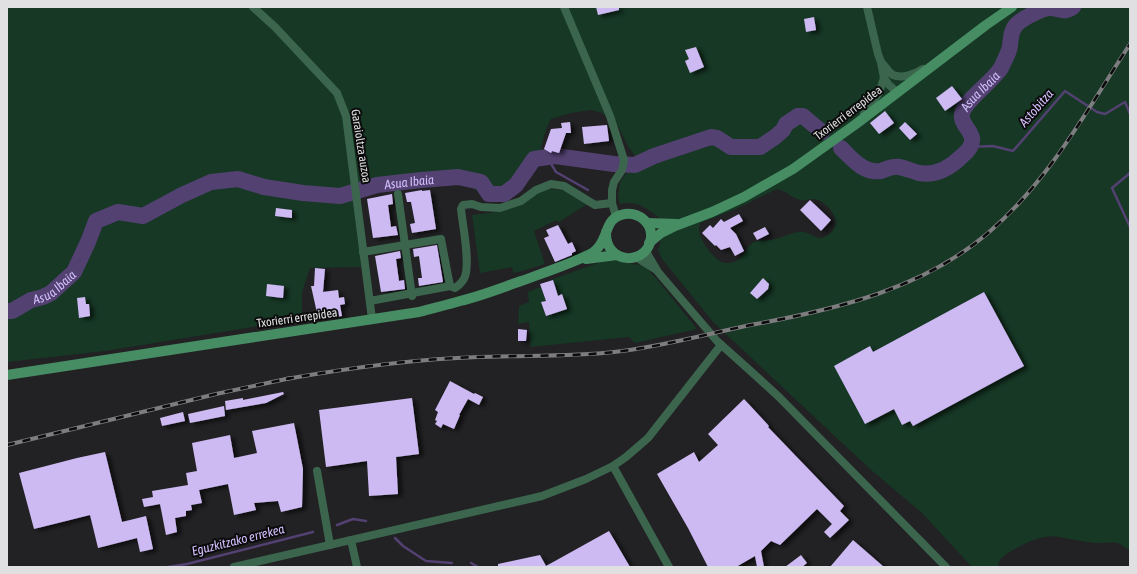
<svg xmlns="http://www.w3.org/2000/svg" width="1137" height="574" font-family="'Asap Condensed',sans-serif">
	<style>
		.green { fill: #163825; fill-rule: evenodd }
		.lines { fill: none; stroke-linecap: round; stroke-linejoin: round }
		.stream { stroke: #534172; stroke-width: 2.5 }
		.river { stroke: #534172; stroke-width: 16 }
		.building { fill: #cdbaf3; filter: url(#shadow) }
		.street { stroke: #3b664d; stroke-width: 8 }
		.secondary { stroke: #468d64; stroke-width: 10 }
		.rail-casing { stroke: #7d7c7f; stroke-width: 4 }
		.rail { stroke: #0b0b0c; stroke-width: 2.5; stroke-dasharray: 8; stroke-linecap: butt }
		.labels { text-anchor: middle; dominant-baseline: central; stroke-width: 4; stroke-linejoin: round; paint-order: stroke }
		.street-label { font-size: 12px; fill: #e0e0e2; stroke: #0b0b0c }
		.water-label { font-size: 13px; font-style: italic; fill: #d2befc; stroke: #0b0b0c }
	</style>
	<defs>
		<filter id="shadow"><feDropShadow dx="4.5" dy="2.5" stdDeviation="2" flood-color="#0009"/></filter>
	</defs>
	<rect width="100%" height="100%" fill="#222124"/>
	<g class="green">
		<path d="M7,7H1130V551C1115,538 1113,544 1096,543C1084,542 1072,539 1060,537C1043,534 1028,542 1013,550C1006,554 998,558 998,567H972L922,513L870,469L714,323L662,259L658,250L666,223C651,212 639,199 620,204L618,195L620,182L631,167L641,165L628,146L618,126L602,113L591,110L571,113L551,119C541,136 543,156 531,172C519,187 498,197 480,192C473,190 468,184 462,180C457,178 447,176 441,176C433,176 425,179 417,181C396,185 375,188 355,194L357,204L361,267L310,268L302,292V319L105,351L7,362ZM777,189C786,191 792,198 800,200C806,202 812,197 818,200C836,209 845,230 821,238C814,238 809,231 801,232C792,232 784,237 775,239C768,241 760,240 754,242C744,247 745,263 726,263C715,263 698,238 699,229C699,227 700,224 700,223L736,209Z"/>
		<path d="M544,189C559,189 578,191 586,205L559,222L557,220L534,231L545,264L519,272L513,273L512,267L480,273L472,215L504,211Z"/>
		<polygon points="609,259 631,264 643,265 656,278 697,329 635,343 629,337 530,347 529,322 518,324 519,306 529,302 528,292 541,287 546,301 541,303 546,316 566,309 562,294 558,296 553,279"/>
	</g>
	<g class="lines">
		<g class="stream">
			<polyline points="969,147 993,146 1013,151 1065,91 1097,112 1105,114 1125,102 1130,114"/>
			<polyline points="547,157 556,172 588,190"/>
			<polyline points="1130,173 1112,188 1130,227"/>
			<polyline points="337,525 353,519 366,521"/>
			<polyline points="395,538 403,546 426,561 452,563"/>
			<polyline points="471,563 478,567"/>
			<polyline points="168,567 187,564 313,532"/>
		</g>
		<g class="river">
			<path id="s1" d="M841,148C851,158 864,174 881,171C887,169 892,166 899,167C905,168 912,171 919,173C936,176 951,167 962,156C967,152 973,145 972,138C970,128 958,122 963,111C968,98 992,82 1001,68C1004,61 1009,53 1010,46C1011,37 1011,29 1018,23C1024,18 1042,8 1050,8C1060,8 1063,14 1073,7"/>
			<path id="s2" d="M7,311H12L31,300L43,297L51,293L74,272L88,242L96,221L118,212L143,216L182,195L211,182L238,179L264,187L303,193L340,196L377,185L421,180L458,177L481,182L489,194H504L516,185L534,159L555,156L614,164L635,165L654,156L711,137L717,138L731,147H760L775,137L783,130L786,124L798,116H803L822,132"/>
		</g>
	</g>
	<g class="building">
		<polygon points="596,7 619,7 619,10 598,15"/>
		<polygon points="814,17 816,30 806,32 804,19"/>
		<polygon points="696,47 704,67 690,73 685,61 689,59 685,50"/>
		<polygon points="952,86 962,99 945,111 936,98"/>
		<polygon points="885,111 894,123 879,134 870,123"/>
		<polygon points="570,122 571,133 566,133 559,153 552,151 551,153 544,149 551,129 562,128 561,123"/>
		<polygon points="905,122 917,134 910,140 899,128"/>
		<polygon points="607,125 609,141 584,144 582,127"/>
		<polygon points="422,190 422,191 430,190 436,229 412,233 410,224 415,223 411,202 407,202 405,193"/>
		<polygon points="392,194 393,204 388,205 391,227 396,226 398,235 373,238 367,199"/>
		<polygon points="810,200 831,220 821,231 800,210"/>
		<polygon points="276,208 292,210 292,218 275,216"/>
		<polygon points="739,214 743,221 730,228 736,234 744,251 735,256 730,247 721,250 716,245 715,246 702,233 710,225 713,228 721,219 724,222"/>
		<polygon points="558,225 568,244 572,242 576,251 572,253 572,255 555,262 544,238 549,236 546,230"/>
		<polygon points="765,227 769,234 757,240 753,233"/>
		<polygon points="437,245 443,282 419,286 418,278 422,278 419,256 414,257 413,249"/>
		<polygon points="400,251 401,258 396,259 399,281 404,280 405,289 381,292 375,256"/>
		<polygon points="315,268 325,269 323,292 338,290 339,298 344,297 345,304 340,305 342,316 328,318 327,310 317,313 311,286 314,286"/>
		<polygon points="763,278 769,284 768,289 757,299 750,293"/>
		<polygon points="553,280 558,296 562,294 567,309 546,316 541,302 546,301 540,284"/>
		<polygon points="267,284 284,286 283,298 266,296"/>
		<polygon points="984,292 1024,366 913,426 910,421 902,425 894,409 865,424 834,366 870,346 873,352"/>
		<polygon points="85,297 86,304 89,304 90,316 79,318 77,298"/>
		<polygon points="518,329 527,330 526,341 518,341"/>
		<polygon points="450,381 474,394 475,393 483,397 479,405 468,399 459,415 460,415 454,429 443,424 441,428 435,424 437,421 435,420 438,412 435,410"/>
		<polygon points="283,392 284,394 266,403 226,410 225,401 243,398 243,400"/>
		<polygon points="412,398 419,454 396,457 398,494 369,496 367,461 326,467 319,410"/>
		<polygon points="744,399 769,426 768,427 844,506 840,511 849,520 830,538 824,532 832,524 817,509 780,545 771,541 761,551 764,567 757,567 755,556 736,567 708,567 688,528 657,474 694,452 699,462 718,445 708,434"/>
		<polygon points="224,406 225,416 190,423 188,414"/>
		<polygon points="183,412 185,421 162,426 160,418"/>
		<polygon points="294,423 303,469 302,507 281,512 278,501 254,503 256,510 234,515 228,484 199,490 202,503 191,505 192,510 186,511 186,516 175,518 177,532 166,535 160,504 144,507 142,499 153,497 152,491 188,485 186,473 197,471 192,443 230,435 234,458 257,453 252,431"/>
		<polygon points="105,452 122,522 146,516 153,549 140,552 137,538 98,548 90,515 34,529 19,473 77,458"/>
		<polygon points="609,531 630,567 498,567 498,564 540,555 546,566"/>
		<polygon points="853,540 884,567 830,567"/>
		<polygon points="801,555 807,563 802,567 785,567"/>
	</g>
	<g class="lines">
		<g class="street">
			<polyline points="253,7 275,27 337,93 346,116 372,319"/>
			<polyline points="564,7 610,116 624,160 622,170 614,182 612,190 612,203 616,217"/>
			<path d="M882,63C885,66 889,73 893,75C902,79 915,74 923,69"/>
			<polyline points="884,78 889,85 897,92"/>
			<polyline points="864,114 879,93 884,78 881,62 878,54 867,7"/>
			<polyline points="398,194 412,296"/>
			<polyline points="646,249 648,255 658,272 717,341 755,375 779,397 946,567"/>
			<polyline points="363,252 441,239 450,286"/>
			<polyline points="636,257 655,269"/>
			<path d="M370,301L450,286L455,288C461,284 465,279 466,273C469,254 463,228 461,209L463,205L472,204L481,207L500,208L521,201L536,190L551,184L564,186L595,205L612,203"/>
			<polyline points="613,466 669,567"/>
			<polyline points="317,471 330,545"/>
			<polyline points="351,540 357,567"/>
			<polyline points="234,567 542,496 586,479 613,466 626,457 648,438 721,345"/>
		</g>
		<g class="secondary">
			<polyline points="647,223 677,224"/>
			<polyline points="649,243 661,233 675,226 712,212 744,197 793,169 856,124 986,25 1012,7"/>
			<polyline points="586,259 617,255"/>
			<path d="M7,375L419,312C433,308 447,305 460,301C481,296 501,288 521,281C543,273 565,266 586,256C591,254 597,250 600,245C609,232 606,217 625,214C639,212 652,223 651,237C649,266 605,266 606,232"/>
		</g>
		<g class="rail-casing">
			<g id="rail">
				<path d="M286,379C349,368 413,359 478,357C523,355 569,357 614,352C662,347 709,333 756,324C838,309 924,288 988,233C1049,181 1087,110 1130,44"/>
				<polyline points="7,445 216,394 291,378"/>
			</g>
		</g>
		<use href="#rail" class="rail"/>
	</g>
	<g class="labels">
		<g class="street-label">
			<text transform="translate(848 113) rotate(-37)">Txorierri errepidea</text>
			<text transform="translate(361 146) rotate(81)">Garaioltza auzoa</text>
			<text transform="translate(297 318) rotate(-8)">Txorierri errepidea</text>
		</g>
		<g class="water-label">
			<text stroke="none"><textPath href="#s1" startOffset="213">Asua Ibaia</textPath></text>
			<text transform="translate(1036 108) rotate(-49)">Astobitza</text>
			<text stroke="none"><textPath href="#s2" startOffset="462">Asua Ibaia</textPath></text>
			<text stroke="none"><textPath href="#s2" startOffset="54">Asua Ibaia</textPath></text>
			<text transform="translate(238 540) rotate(-14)">Eguzkitzako errekea</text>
		</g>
	</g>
	<rect width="1137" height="574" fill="none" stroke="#e0e0e2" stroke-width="16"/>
</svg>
